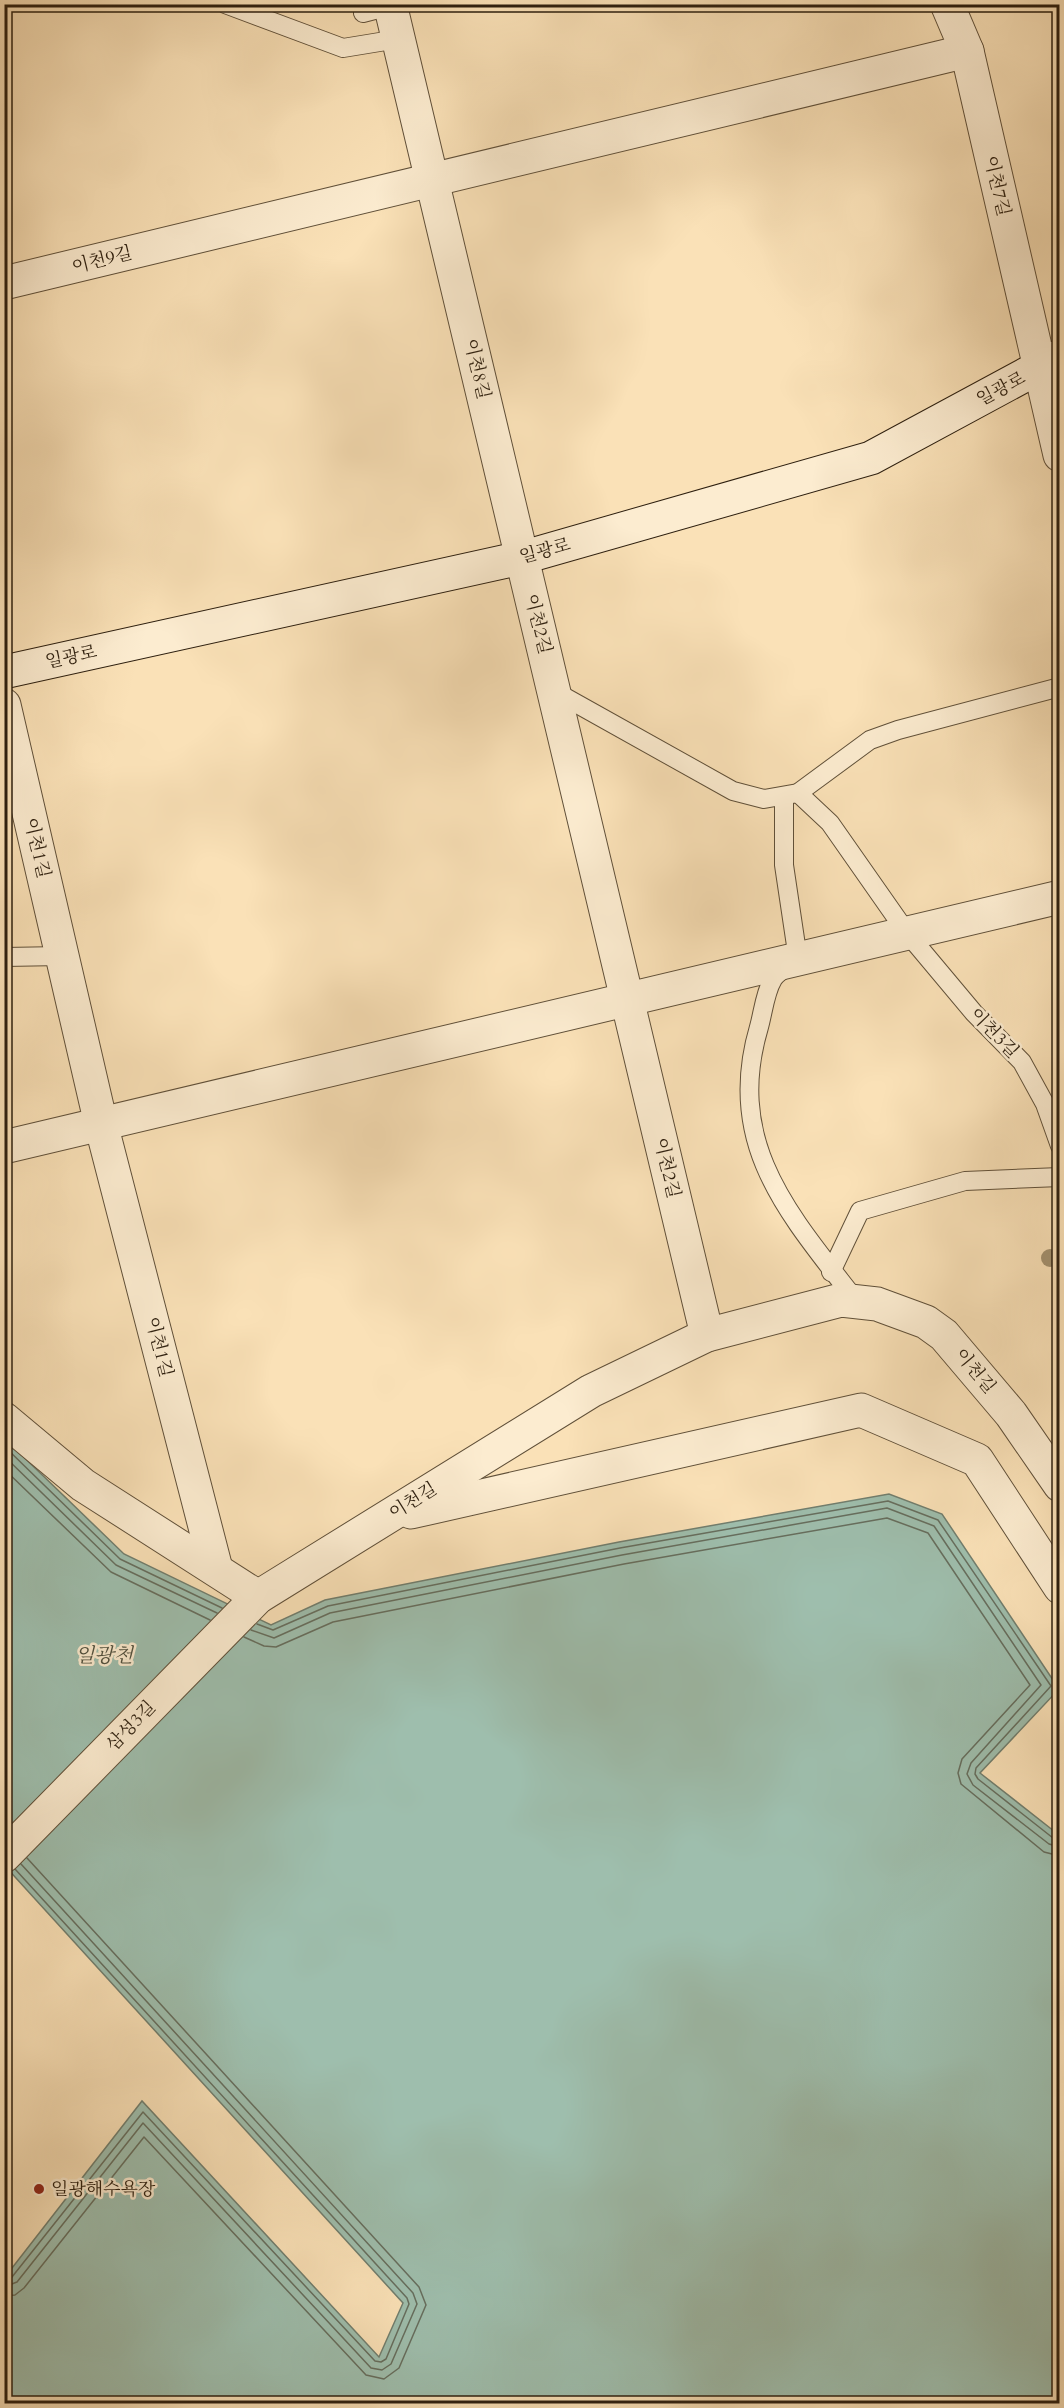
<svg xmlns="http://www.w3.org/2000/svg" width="1064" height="2408" font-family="Cardo,'Noto Serif KR',serif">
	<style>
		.water { fill: #9ebead; stroke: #717e6e; stroke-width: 1.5 }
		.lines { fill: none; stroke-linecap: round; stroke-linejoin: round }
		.shore { stroke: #666e5e; stroke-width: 1.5 }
		.service-casing { stroke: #605039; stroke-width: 20 }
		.minor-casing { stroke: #605039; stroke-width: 35 }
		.secondary-casing { stroke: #2d1f0f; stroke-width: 35 }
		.service { stroke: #fcecd0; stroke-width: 18 }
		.minor { stroke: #fcecd0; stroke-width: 33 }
		.secondary { stroke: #fcecd0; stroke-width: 33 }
		.tree { fill: #a3916f }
		.poi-dot { fill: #8f2418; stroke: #fcecd0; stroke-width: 2 }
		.labels { text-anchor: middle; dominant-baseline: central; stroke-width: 5; stroke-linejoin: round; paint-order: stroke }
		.street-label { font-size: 18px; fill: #2d1f0f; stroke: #fcecd0 }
		.poi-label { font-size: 18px; fill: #2d1f0f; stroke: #fcecd0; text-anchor: start }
		.water-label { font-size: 20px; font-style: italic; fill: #4f4f3e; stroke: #fcecd0 }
	</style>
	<rect width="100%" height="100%" fill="#fae1b7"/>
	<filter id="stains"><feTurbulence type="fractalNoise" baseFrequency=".00333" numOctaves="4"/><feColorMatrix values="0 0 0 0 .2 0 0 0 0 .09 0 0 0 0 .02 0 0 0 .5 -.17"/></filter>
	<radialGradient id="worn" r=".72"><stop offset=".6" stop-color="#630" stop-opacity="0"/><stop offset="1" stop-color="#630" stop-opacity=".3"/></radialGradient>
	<polygon class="water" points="4,1438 124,1554 271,1625 325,1600 619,1542 889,1494 942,1514 1059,1689 980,1773 1059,1835 1059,2403 5,2403 5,2277 142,2101 379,2357 403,2303 5,1866"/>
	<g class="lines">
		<g class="shore">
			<polyline points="4,1446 120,1559 222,1608"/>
			<polyline points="4,1456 116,1565 217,1613"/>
			<polyline points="4,1469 111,1572 210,1620"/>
			<polyline points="257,1624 273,1630 328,1606 620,1548 888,1501 938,1520 1051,1686 976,1768 975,1774 978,1779 1053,1838 1060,1840"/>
			<polyline points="251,1630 274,1638 330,1613 622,1555 887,1508 934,1526 1041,1685 971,1763 967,1774 973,1785 1049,1844 1060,1847"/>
			<polyline points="244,1637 264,1646 276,1647 333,1622 624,1564 887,1518 928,1533 1030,1685 962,1759 958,1773 961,1784 1044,1852 1060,1856"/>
			<polyline points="4,2280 12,2277 143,2112 375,2361 381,2362 386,2359 409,2304 407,2298 15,1869"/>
			<polyline points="4,2287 17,2282 143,2123 371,2368 382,2370 391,2364 417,2304 413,2293 21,1864"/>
			<polyline points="4,2296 15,2295 24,2288 144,2137 366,2375 384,2379 399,2368 426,2305 419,2287 27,1858"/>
		</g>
		<g class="service-casing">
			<g id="service">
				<polyline points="225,4 343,48 398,39"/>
				<polyline points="363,13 390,6"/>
				<polyline points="554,691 733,791 764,799 798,793 870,740 898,730 1060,687"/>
				<polyline points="798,793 830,823 907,933 974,1013 1022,1062 1045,1104 1060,1146"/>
				<path d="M784,797V865L798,959C791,965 777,972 773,979C765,992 763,1013 759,1027C724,1145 790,1215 857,1302"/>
				<polyline points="4,957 62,956"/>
				<polyline points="831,1272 860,1211 965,1181 1060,1177"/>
			</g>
		</g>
		<g class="minor-casing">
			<g id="minor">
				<polyline points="390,4 707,1335"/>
				<polyline points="947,4 967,51 1060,455"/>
				<polyline points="4,283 967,51"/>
				<polyline points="4,705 101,1124 216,1569"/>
				<polyline points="4,1147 1060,897"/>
				<polyline points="4,1419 83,1485 258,1597"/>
				<polyline points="411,1512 861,1410 977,1460 1060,1587"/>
				<polyline points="4,1856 258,1597 591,1391 707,1335 841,1300 877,1304 926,1322 944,1335 1011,1414 1060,1485"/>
			</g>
		</g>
		<g class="secondary-casing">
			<polyline id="secondary" points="4,672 521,558 871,458 1060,356"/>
		</g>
		<use href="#service" class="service"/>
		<use href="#minor" class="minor"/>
		<use href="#secondary" class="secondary"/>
	</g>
	<circle class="tree" cx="1050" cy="1258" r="9"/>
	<circle class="poi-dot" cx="39" cy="2189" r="6"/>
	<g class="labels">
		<g class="street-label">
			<text transform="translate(997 186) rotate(77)">이천7길</text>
			<text transform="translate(102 260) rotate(-14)">이천9길</text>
			<text transform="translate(477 369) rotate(77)">이천8길</text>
			<text transform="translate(1001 389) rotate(-28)">일광로</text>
			<text transform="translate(545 551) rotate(-15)">일광로</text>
			<text transform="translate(538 624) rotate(76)">이천2길</text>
			<text transform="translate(71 657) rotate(-12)">일광로</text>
			<text transform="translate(37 848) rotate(77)">이천1길</text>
			<text transform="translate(994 1033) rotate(46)">이천3길</text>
			<text transform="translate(667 1168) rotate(77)">이천2길</text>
			<text transform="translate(159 1347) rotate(76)">이천1길</text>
			<text transform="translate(975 1371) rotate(50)">이천길</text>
			<text transform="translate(413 1501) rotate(-32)">이천길</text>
			<text transform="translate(131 1726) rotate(-46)">삼성3길</text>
		</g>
		<g class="poi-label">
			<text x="51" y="2189">일광해수욕장</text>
		</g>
		<g class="water-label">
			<text x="104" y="1655">일광천</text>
		</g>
	</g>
	<rect width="1064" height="2408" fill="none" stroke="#fae1b7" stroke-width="24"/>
	<rect x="6" y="6" width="1052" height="2396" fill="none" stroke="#2d1f0f" stroke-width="3"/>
	<rect x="12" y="12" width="1040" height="2384" fill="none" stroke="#2d1f0f" stroke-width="1.5"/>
	<rect width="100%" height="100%" filter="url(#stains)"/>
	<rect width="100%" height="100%" fill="url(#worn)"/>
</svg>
